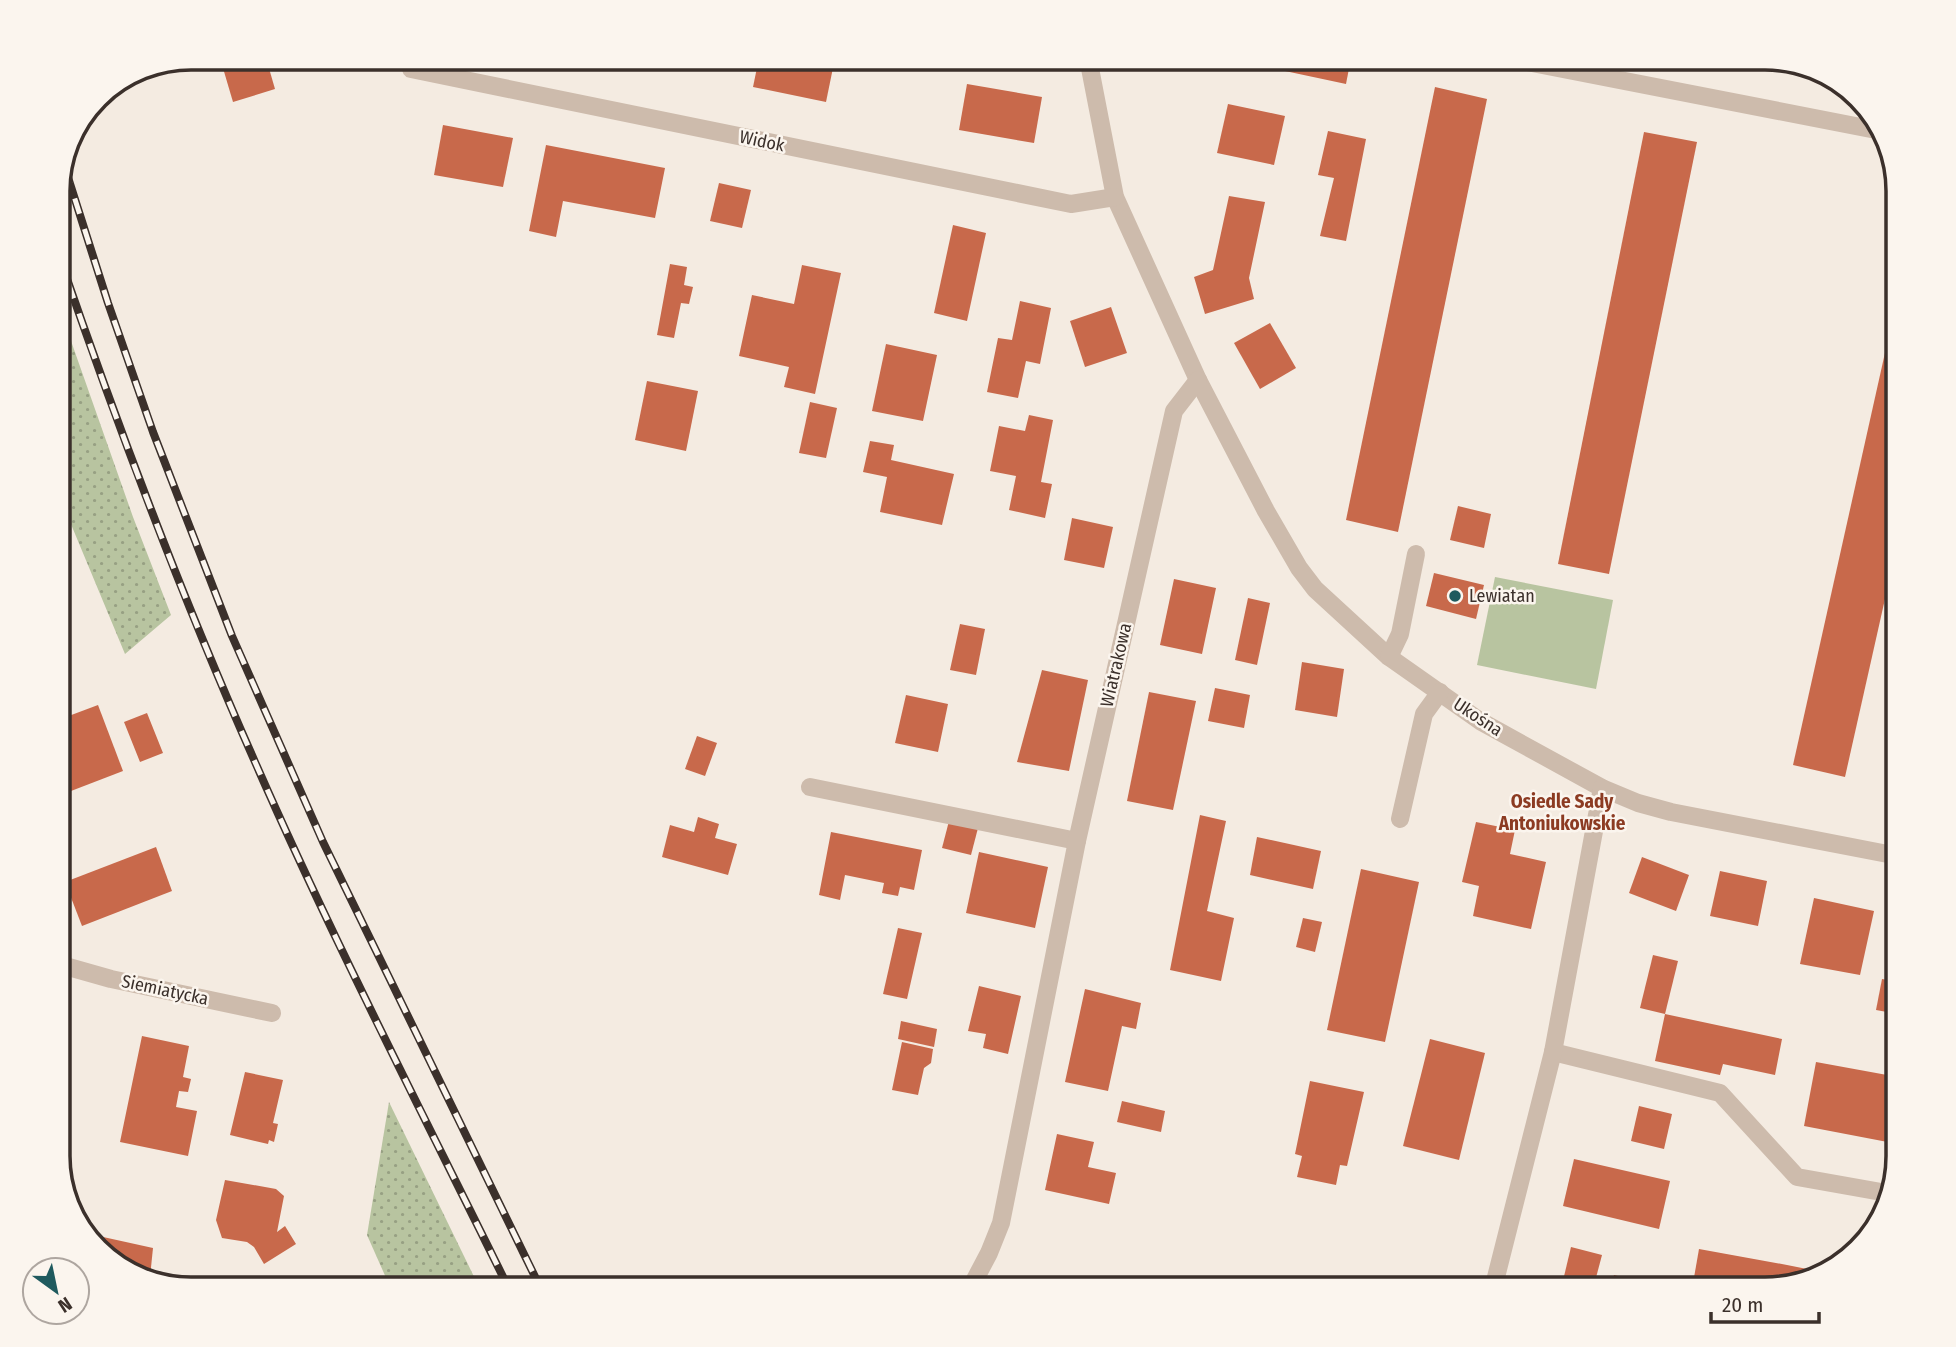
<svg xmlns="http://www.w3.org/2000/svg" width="1956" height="1347" font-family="'Fira Sans Condensed',sans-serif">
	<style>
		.grass { fill: url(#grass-dots) }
		.garden { fill: #b8c4a0 }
		.building { fill: #c8694b }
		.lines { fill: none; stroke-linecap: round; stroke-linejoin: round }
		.minor { stroke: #cdbbac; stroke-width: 18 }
		.rail-casing { stroke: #3b302b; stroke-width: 8 }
		.rail { stroke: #fbf5ee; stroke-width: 5; stroke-dasharray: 16; stroke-linecap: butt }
		.poi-dot { fill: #1f5a5e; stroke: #fbf5ee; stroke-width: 2.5 }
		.labels { text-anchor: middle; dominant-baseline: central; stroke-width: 5; stroke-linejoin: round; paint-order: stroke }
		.street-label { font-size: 18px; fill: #3b302b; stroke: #fbf5ee }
		.poi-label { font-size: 18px; fill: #3b302b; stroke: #fbf5ee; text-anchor: start }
		.neighbourhood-label { font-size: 19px; font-weight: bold; fill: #8c3b22; stroke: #fbf5ee }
		.rim { fill: none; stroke: #3b302b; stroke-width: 3.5 }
	</style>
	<defs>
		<pattern id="grass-dots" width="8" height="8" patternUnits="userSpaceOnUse" patternTransform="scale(1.75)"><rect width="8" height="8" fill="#b8c4a0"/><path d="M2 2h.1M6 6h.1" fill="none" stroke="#97a083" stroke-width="1.8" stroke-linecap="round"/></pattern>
	</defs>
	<rect width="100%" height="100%" fill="#f4ebe1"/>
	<g class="grass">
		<polygon points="58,304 133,517 171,615 125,654 58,493"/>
		<polygon points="389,1102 480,1289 391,1289 367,1235"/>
	</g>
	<polygon class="garden" points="1495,577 1613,600 1596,689 1477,665"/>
	<g class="building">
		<polygon points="220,58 266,58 275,89 233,102"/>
		<polygon points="759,58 835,58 826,102 753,87"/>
		<polygon points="1288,58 1351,58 1346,84 1285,71"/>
		<polygon points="967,84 1042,97 1034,143 959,130"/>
		<polygon points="1435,87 1487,99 1398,532 1346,520"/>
		<polygon points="1228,104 1285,116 1274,165 1217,153"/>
		<polygon points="443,125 513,138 503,187 434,175"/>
		<polygon points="1328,131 1366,139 1346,241 1320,236 1334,178 1318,175"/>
		<polygon points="1644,132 1697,142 1609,574 1558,564"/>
		<polygon points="546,145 665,168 655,218 563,201 556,237 529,231"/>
		<polygon points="719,183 751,190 742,228 710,221"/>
		<polygon points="1229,196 1265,202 1249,278 1254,299 1205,314 1194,277 1213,270"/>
		<polygon points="953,225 986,233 967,321 934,313"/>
		<polygon points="670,264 687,267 684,285 693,287 689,304 681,303 674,338 657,335"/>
		<polygon points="802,265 841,273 815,394 784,387 789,367 739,356 752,295 794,304"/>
		<polygon points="1897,299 1898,541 1845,777 1793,765"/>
		<polygon points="1020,301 1051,308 1040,364 1026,361 1018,398 987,392 998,338 1012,340"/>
		<polygon points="1111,307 1127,353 1085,367 1070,321"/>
		<polygon points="1270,323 1296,368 1260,389 1234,343"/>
		<polygon points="886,344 937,355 923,421 872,411"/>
		<polygon points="647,381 698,391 686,451 635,440"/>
		<polygon points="810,402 837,408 826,458 799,453"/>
		<polygon points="1029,415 1053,420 1041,482 1052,484 1045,518 1009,510 1016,476 990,471 999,426 1025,431"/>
		<polygon points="870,441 894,445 891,460 954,474 942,525 880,512 887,477 863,472"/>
		<polygon points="1458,506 1491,514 1484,548 1450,540"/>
		<polygon points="1072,518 1113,527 1104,568 1064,560"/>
		<polygon points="1434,573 1484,585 1476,619 1426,606"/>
		<polygon points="1174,579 1216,588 1202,654 1160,645"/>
		<polygon points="1248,598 1270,603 1257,665 1235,660"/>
		<polygon points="960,624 985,629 976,675 950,670"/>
		<polygon points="1302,662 1344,669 1337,717 1295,710"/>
		<polygon points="1042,670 1088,680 1069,771 1017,762"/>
		<polygon points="1215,688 1250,695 1244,728 1208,721"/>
		<polygon points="1149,692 1196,701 1173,810 1127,801"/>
		<polygon points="906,695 948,704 938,752 895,743"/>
		<polygon points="98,705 123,771 58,796 58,720"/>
		<polygon points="147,713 163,753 140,762 124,722"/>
		<polygon points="697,736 717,743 705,776 685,769"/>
		<polygon points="1200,815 1226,821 1207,911 1234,918 1221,981 1170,970"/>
		<polygon points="698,817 719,824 715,838 737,844 728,875 662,857 670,825 694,832"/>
		<polygon points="949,821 978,828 971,855 942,848"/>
		<polygon points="1476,822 1515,830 1510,854 1546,862 1531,929 1473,916 1479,886 1462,882"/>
		<polygon points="831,832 922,850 914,890 900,887 898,896 882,893 884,883 845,875 840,900 819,895"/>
		<polygon points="1257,837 1321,851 1313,889 1250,875"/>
		<polygon points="156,847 172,891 82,926 65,882"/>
		<polygon points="979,852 1048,867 1035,928 966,913"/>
		<polygon points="1642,857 1689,875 1676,911 1629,893"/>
		<polygon points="1361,869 1419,882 1385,1042 1327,1030"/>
		<polygon points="1720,871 1767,881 1758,926 1710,916"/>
		<polygon points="1814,898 1874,911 1860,975 1800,964"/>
		<polygon points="1303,918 1322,922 1315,952 1296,947"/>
		<polygon points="898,928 922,933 907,999 883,994"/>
		<polygon points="1653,955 1678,961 1665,1014 1640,1008"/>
		<polygon points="1882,979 1898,982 1898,1014 1876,1010"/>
		<polygon points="979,986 1021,996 1008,1054 983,1048 986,1034 968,1031"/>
		<polygon points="1085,989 1141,1003 1136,1029 1122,1026 1108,1091 1065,1082"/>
		<polygon points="1665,1014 1782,1039 1775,1075 1723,1064 1720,1075 1655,1061"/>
		<polygon points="901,1021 937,1029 934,1047 898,1039"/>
		<polygon points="58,1024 68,1027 59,1061 58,1061"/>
		<polygon points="142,1036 189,1046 183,1077 191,1079 188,1092 179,1091 176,1107 197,1111 188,1156 120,1142"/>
		<polygon points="1430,1039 1485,1053 1459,1160 1403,1146"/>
		<polygon points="902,1042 933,1049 931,1063 924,1068 918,1095 892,1090"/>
		<polygon points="1816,1062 1898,1077 1898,1144 1804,1126"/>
		<polygon points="245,1072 283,1080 273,1123 278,1124 274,1142 269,1140 268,1144 230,1135"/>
		<polygon points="1310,1081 1364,1092 1347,1166 1340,1165 1336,1185 1297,1177 1302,1156 1295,1154"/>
		<polygon points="1122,1101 1165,1111 1161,1132 1117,1122"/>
		<polygon points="1639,1106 1672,1114 1664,1149 1631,1141"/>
		<polygon points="1057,1134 1094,1142 1088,1167 1116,1173 1109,1204 1045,1190"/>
		<polygon points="1574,1159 1670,1181 1659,1229 1563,1206"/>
		<polygon points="225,1180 276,1189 284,1196 277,1232 285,1226 296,1244 264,1264 254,1247 247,1242 222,1238 216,1220"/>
		<polygon points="85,1233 153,1248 150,1277 117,1267"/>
		<polygon points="1571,1247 1602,1255 1593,1289 1561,1289"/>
		<polygon points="1699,1249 1787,1265 1827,1273 1766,1289 1692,1289"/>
		<polygon points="1614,1275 1661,1287 1660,1289 1610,1289"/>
	</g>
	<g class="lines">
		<g class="minor">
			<polyline points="1088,58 1115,197 1198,380 1266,511 1299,568 1315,589 1389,657 1480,721 1602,788 1638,803 1671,812 1898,856"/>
			<polyline points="1507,58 1876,130 1881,126"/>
			<polyline points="411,69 1071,204 1115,197"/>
			<polyline points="1389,657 1400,634 1416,554"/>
			<polyline points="810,787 1077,841"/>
			<polyline points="1400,819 1424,714 1440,692"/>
			<polyline points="58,964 111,979 272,1013"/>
			<polyline points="1553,1052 1720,1093 1797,1177 1887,1193"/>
			<polyline points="970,1289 989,1253 1001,1223 1077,841 1174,411 1198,380"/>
			<polyline points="1493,1289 1553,1052 1602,788"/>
		</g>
		<g class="rail-casing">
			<g id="rail">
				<polyline points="65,168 108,303 153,432 232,636 323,842 541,1289"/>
				<path d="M58,253C117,425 181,595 255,762C333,940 423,1114 509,1289"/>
			</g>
		</g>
		<use href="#rail" class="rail"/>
	</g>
	<circle class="poi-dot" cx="1455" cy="596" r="7"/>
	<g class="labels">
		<g class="street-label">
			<text transform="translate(762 141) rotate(12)">Widok</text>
			<text transform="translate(1116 665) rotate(-77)">Wiatrakowa</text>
			<text transform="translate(1478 717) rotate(33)">Ukośna</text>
			<text transform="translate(165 990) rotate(12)">Siemiatycka</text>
		</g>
		<g class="poi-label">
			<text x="1469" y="596">Lewiatan</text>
		</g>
		<g class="neighbourhood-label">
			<text x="1562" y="801">Osiedle Sady<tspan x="1562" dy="22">Antoniukowskie</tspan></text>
		</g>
	</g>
	<path d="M0 0H1956V1347H0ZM191 70H1765A121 121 0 0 1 1886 191V1156A121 121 0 0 1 1765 1277H191A121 121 0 0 1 70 1156V191A121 121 0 0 1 191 70Z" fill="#fbf5ee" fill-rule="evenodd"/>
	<path class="rim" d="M191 70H1765A121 121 0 0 1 1886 191V1156A121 121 0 0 1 1765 1277H191A121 121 0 0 1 70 1156V191A121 121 0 0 1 191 70Z"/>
	<g transform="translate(56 1291) rotate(147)"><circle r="33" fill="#fbf5ee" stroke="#aea6a0" stroke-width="2"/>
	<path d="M0-5L12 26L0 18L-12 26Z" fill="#1f5a5e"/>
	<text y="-10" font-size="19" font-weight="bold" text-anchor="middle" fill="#3b302b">N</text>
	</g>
	<path d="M1711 1312v10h108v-10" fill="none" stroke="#3b302b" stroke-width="3.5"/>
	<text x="1722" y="1312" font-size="21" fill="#3b302b" stroke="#fbf5ee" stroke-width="5" paint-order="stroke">20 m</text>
</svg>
